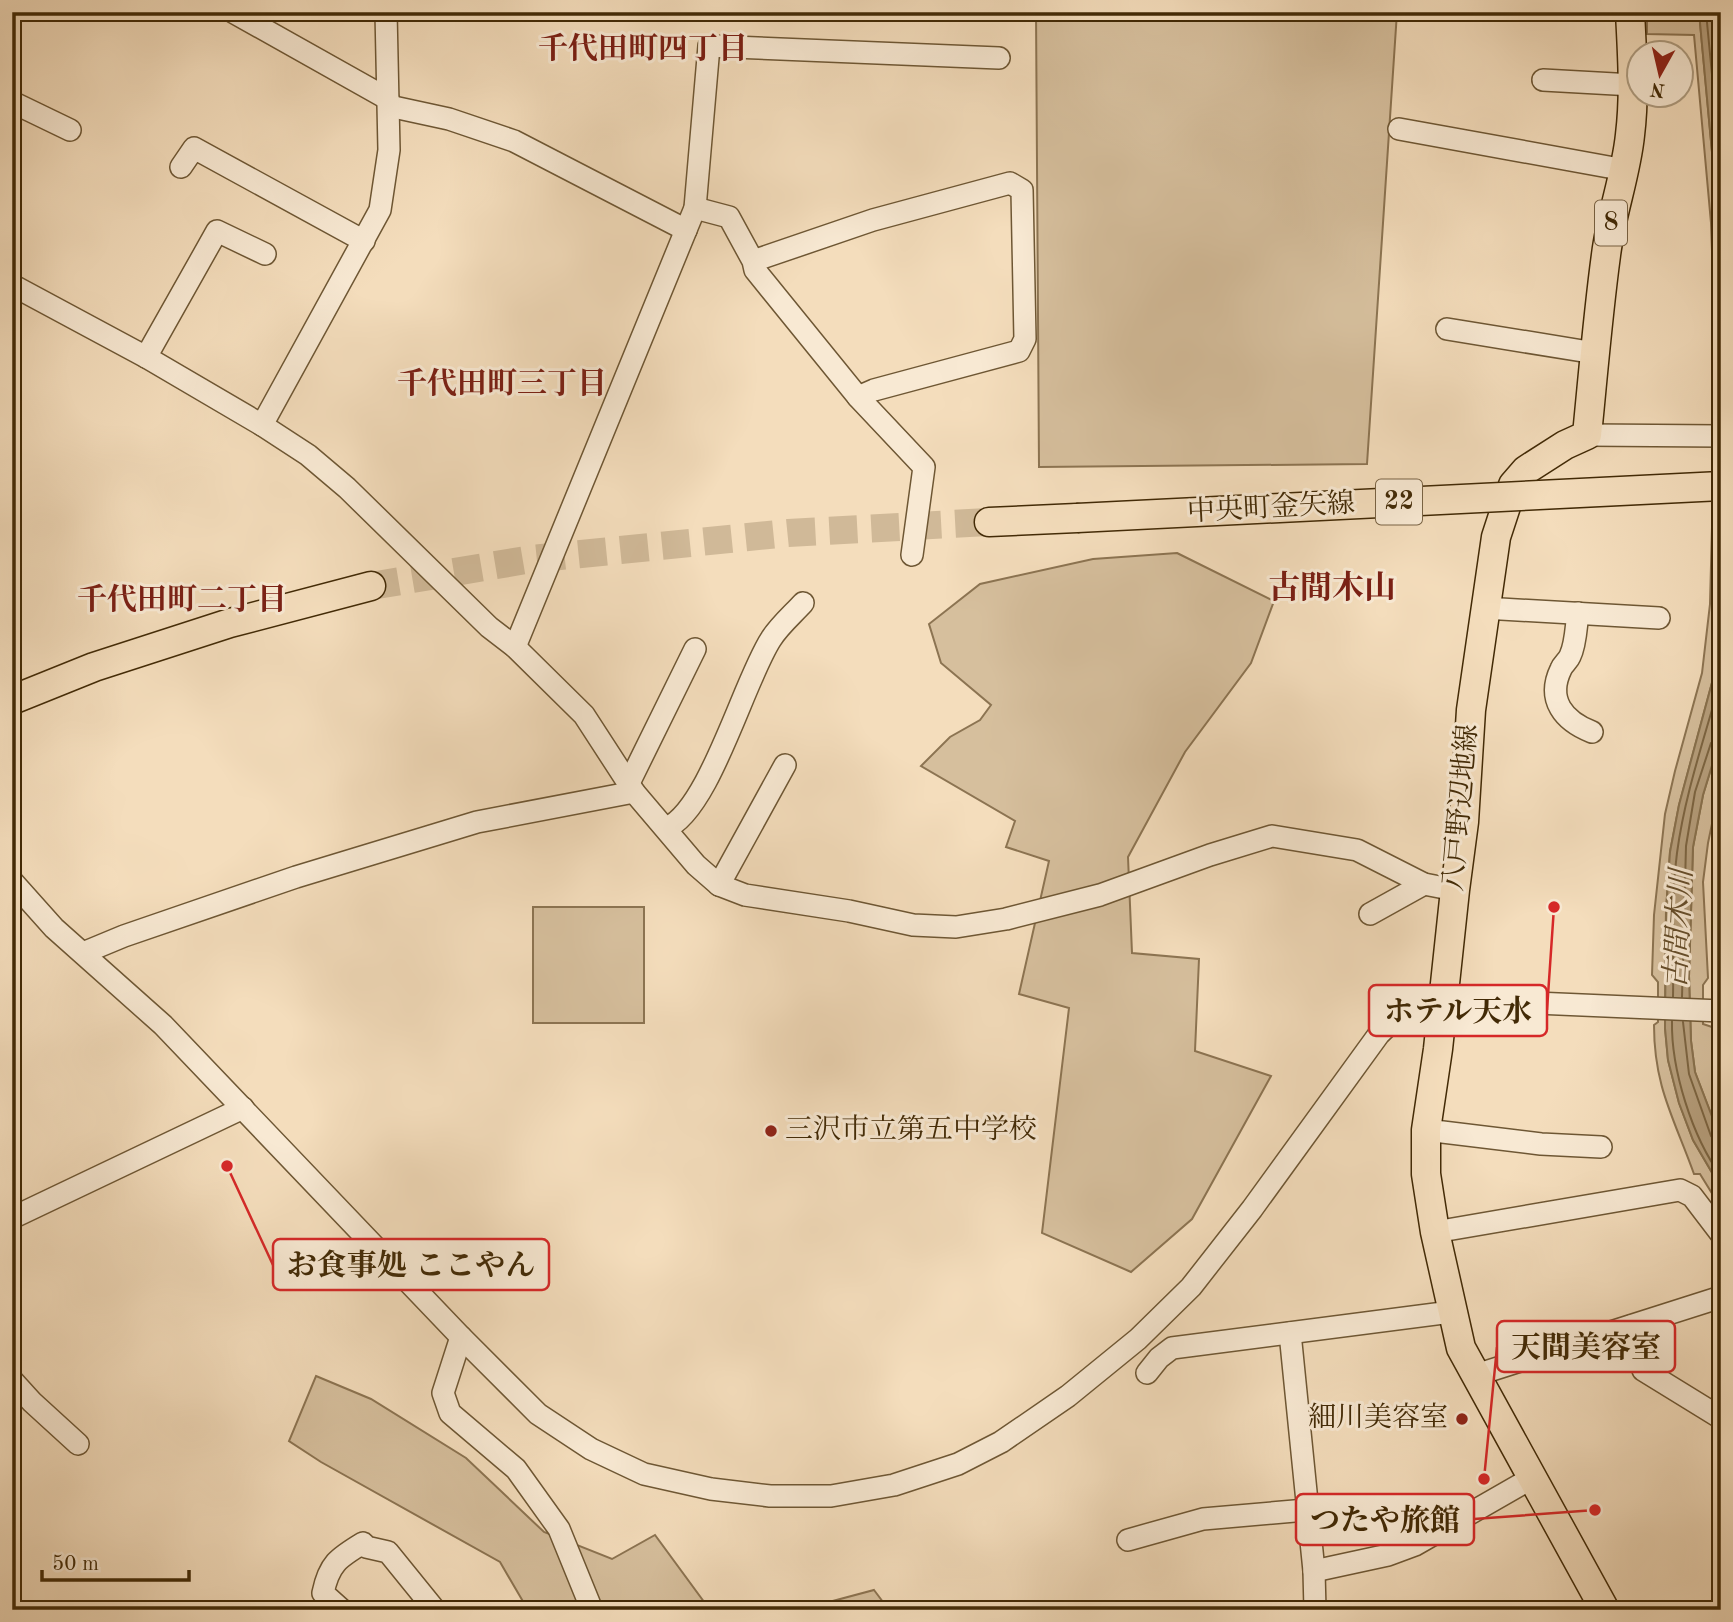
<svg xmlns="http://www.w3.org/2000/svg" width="1733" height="1622" font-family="'Old Standard TT','Noto Serif JP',serif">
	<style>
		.green { fill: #d6bf9d; stroke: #8c7452; stroke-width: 2 }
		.water { fill: #b7a07e; stroke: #88714e; stroke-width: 2 }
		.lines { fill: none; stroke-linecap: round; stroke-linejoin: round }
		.shore { stroke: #7c6542; stroke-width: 2 }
		.major-tunnel { stroke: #d0b998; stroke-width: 28; stroke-dasharray: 28 14; stroke-linecap: butt }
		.minor-casing { stroke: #6e5734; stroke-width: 24 }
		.major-casing { stroke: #422a06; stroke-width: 31 }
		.minor { stroke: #f8e9d3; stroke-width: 21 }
		.major { stroke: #f4ddbc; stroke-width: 28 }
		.major-bridge-casing { stroke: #422a06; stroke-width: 31; stroke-linecap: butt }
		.major-bridge { stroke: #f4ddbc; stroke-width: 28 }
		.poi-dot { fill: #8f2418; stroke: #f8e9d3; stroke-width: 2.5 }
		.labels { text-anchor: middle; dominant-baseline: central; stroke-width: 6; stroke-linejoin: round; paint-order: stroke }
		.shield { fill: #f8e9d3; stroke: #796344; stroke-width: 2 }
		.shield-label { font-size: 26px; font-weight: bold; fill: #422a06 }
		.street-label { font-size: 28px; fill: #422a06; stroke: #f8e9d3 }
		.poi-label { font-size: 28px; fill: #422a06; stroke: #f8e9d3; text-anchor: start }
		.neighbourhood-label { font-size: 30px; font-weight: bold; fill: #7a1f14; stroke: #f8e9d3 }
		.water-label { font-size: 30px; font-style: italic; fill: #654d2a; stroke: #f8e9d3 }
		.quarter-label { font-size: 32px; font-weight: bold; fill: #7a1f14; stroke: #f8e9d3 }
		.leader { fill: none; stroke: #d62828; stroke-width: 2.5 }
		.callout-dot { fill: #d62828; stroke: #f8e9d3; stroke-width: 2.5 }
		.callout { fill: #f8e9d3; stroke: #d62828; stroke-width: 2.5 }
		.callout-label { font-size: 30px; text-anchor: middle; font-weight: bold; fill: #422a06 }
	</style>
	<rect width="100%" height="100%" fill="#f4ddbc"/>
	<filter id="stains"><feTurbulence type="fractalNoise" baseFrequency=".00286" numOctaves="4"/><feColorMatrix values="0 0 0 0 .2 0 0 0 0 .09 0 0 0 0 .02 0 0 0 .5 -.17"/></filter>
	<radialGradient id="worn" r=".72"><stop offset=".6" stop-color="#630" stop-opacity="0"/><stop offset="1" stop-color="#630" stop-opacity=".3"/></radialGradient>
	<g class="green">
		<polygon points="1036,12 1397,12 1367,464 1039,467"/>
		<path d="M1647,12H1699L1721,249L1720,653L1679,805L1670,852L1666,911L1665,1028L1668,1060L1679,1103L1693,1140L1721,1188V1208L1700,1174H1694C1674,1118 1654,1087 1654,1025L1658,1022V982L1652,975L1654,915L1665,814L1675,771L1702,673L1710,604L1716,374L1714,307L1711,223L1694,35L1647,34Z"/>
		<polygon points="1177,553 1274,601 1251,663 1185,752 1128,857 1132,953 1199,959 1195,1051 1271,1076 1192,1219 1131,1272 1042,1233 1069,1008 1019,994 1049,861 1006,847 1015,821 921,766 950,737 980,720 991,705 941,663 929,624 980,584 1093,559"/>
		<polygon points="1721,736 1721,781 1708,843 1703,882 1708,978 1703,985 1703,1024 1721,1030 1721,1140 1695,1072 1691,1041 1689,976 1693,847 1703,795"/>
		<rect x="533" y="907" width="111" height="116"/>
		<polygon points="316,1376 371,1399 466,1458 544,1532 612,1559 655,1535 710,1610 528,1610 500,1562 321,1462 289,1441"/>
		<polygon points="874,1590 889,1610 799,1610"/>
	</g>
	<g class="water">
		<polygon points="1699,12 1721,12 1721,249"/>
		<polygon points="1721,601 1721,736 1703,795 1693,847 1689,976 1691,1041 1695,1072 1721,1140 1721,1188 1693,1140 1679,1103 1668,1060 1665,1028 1666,911 1670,852 1679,805 1720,653"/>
	</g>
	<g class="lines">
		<g class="shore">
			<polyline points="1706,12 1721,169"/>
			<path d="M1673,997C1674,949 1671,900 1677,853C1685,793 1705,737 1721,678"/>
			<polyline points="1682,997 1686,846 1695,792 1711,743 1716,739 1721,738"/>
			<path d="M1672,1021C1671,1069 1692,1137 1721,1176"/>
			<polyline points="1683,1022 1689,1074 1711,1136 1715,1140 1721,1141"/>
		</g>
		<polyline class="major-tunnel" points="371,586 532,559 788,533 989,522"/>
		<g class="minor-casing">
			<g id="minor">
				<polyline points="233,12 388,99"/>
				<polyline points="1543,80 1633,85"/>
				<polyline points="12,102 70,130"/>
				<polyline points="389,106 449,119 514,141 686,230"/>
				<polyline points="1399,129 1625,170"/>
				<polyline points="181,167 194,148 364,241"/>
				<polyline points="695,208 729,217 753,261 873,220 1010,183 1022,190 1025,339 1019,351 874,390 858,397 755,270 753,261"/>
				<polyline points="12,285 146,357 262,425 308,455 347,488 489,627 515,647 584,715 634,792 696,865 719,885 745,895 849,911 913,925 956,927 1006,919 1100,895 1210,855 1272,836 1357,850 1424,884 1455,890"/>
				<polyline points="1447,329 1595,353"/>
				<polyline points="146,357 217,231 265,254"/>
				<polyline points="858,397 924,467 912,555"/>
				<polyline points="262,425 380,210 389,150 386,12"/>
				<polyline points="1587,435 1721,436"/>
				<polyline points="1484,608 1659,618"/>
				<path d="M1578,613C1576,626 1576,644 1570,656C1568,661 1563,664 1561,669C1546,700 1564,721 1592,732"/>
				<polyline points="515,647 695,208 709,46 999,58"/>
				<polyline points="629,783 695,649"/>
				<path d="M666,828C709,811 744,680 771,639C779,626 793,614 803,603"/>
				<polyline points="12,881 54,928 163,1025 461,1337 538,1414 591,1449 644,1474 711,1489 770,1496 831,1496 894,1485 958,1464 1001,1442 1068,1396 1138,1339 1191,1287 1252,1209 1379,1034 1405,1009 1444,999 1721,1011"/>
				<polyline points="719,885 785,765"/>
				<polyline points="1370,914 1424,884"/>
				<polyline points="83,953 124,936 296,877 477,822 634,792"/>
				<polyline points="1426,1130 1541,1144 1601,1147"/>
				<polyline points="12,1218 243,1108"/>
				<polyline points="1435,1232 1680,1190 1692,1196 1721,1234"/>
				<polyline points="1631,1326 1643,1370 1721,1418"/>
				<polyline points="1290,1333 1314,1571 1315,1610"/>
				<polyline points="461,1337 443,1393 450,1413 516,1469 559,1529 592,1610"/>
				<polyline points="1147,1373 1159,1358 1172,1348 1451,1312"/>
				<polyline points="1476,1375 1721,1297"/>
				<polyline points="12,1380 32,1402 78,1444"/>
				<polyline points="1128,1540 1203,1519 1306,1510"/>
				<polyline points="1314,1571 1388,1555 1415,1545 1532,1478"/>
				<path d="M342,1610L323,1593C329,1564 338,1558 363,1543L366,1547L388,1552L435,1610"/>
			</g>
		</g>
		<g class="major-casing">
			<g id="major">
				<polyline points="989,522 1077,518"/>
				<polyline points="12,700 94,667 230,623 371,586"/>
				<path d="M1605,1610L1461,1348L1435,1232L1426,1174V1130L1438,1049L1455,890L1464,822L1471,710L1496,537L1513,485L1526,470L1565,445L1587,435C1593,375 1598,314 1606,255C1611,214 1626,175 1630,135C1635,94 1632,53 1630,12"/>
			</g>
		</g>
		<use href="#minor" class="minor"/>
		<use href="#major" class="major"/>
		<g class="major-bridge-casing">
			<polyline id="major-bridge" points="1077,518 1721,486"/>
		</g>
		<use href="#major-bridge" class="major-bridge"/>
	</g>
	<g class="poi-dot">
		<circle cx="771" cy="1131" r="7"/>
		<circle cx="1462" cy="1419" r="7"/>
	</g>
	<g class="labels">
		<g class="shield">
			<rect x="1595" y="200.5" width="32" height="45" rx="5"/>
			<rect x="1376" y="479.5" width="46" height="45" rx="5"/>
		</g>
		<g class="shield-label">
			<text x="1611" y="223">8</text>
			<text x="1399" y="502">22</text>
		</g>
		<g class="street-label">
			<text transform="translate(1271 509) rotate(-3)">中央町金矢線</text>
			<text transform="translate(1462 808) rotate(-85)">八戸野辺地線</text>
		</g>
		<g class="poi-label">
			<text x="785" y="1131">三沢市立第五中学校</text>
			<text x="1448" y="1419" text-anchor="end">細川美容室</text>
		</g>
		<g class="neighbourhood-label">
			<text x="643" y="50">千代田町四丁目</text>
			<text x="502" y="385">千代田町三丁目</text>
			<text x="182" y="601">千代田町二丁目</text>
		</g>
		<g class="water-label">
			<text transform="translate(1680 929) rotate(-87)">古間木川</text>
		</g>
		<g class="quarter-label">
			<text x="1332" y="590">古間木山</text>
		</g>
	</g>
	<path class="leader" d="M1554 907L1547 1010M227 1166L273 1265M1484 1479L1497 1347M1595 1510L1474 1519"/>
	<g class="callout-dot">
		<circle cx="1554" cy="907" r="7"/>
		<circle cx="227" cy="1166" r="7"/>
		<circle cx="1484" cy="1479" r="7"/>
		<circle cx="1595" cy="1510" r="7"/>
	</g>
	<g class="callout">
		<rect x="1369" y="985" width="178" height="51" rx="7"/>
		<rect x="273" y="1239" width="276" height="51" rx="7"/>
		<rect x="1497" y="1321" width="178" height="51" rx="7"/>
		<rect x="1296" y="1494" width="178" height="51" rx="7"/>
	</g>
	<g class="callout-label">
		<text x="1458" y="1021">ホテル天水</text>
		<text x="411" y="1275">お食事処 ここやん</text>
		<text x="1586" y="1357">天間美容室</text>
		<text x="1385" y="1530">つたや旅館</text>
	</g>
	<rect width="1733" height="1622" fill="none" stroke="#f4ddbc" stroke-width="42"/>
	<rect x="14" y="14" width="1705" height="1594" fill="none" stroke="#422a06" stroke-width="3.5"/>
	<rect x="21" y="21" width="1691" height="1580" fill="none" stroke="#422a06" stroke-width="2"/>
	<g transform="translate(1660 74) rotate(188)"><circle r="33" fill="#f8e9d3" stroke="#af9d81" stroke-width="2"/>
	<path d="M0-5L12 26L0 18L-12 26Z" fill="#8f2418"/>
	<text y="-10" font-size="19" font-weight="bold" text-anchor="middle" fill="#422a06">N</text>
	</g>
	<path d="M42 1570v10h147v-10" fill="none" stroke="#422a06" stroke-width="3.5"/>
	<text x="52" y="1570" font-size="21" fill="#422a06" stroke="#f8e9d3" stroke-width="5" paint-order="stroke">50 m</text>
	<rect width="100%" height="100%" filter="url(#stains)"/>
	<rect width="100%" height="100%" fill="url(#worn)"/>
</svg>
